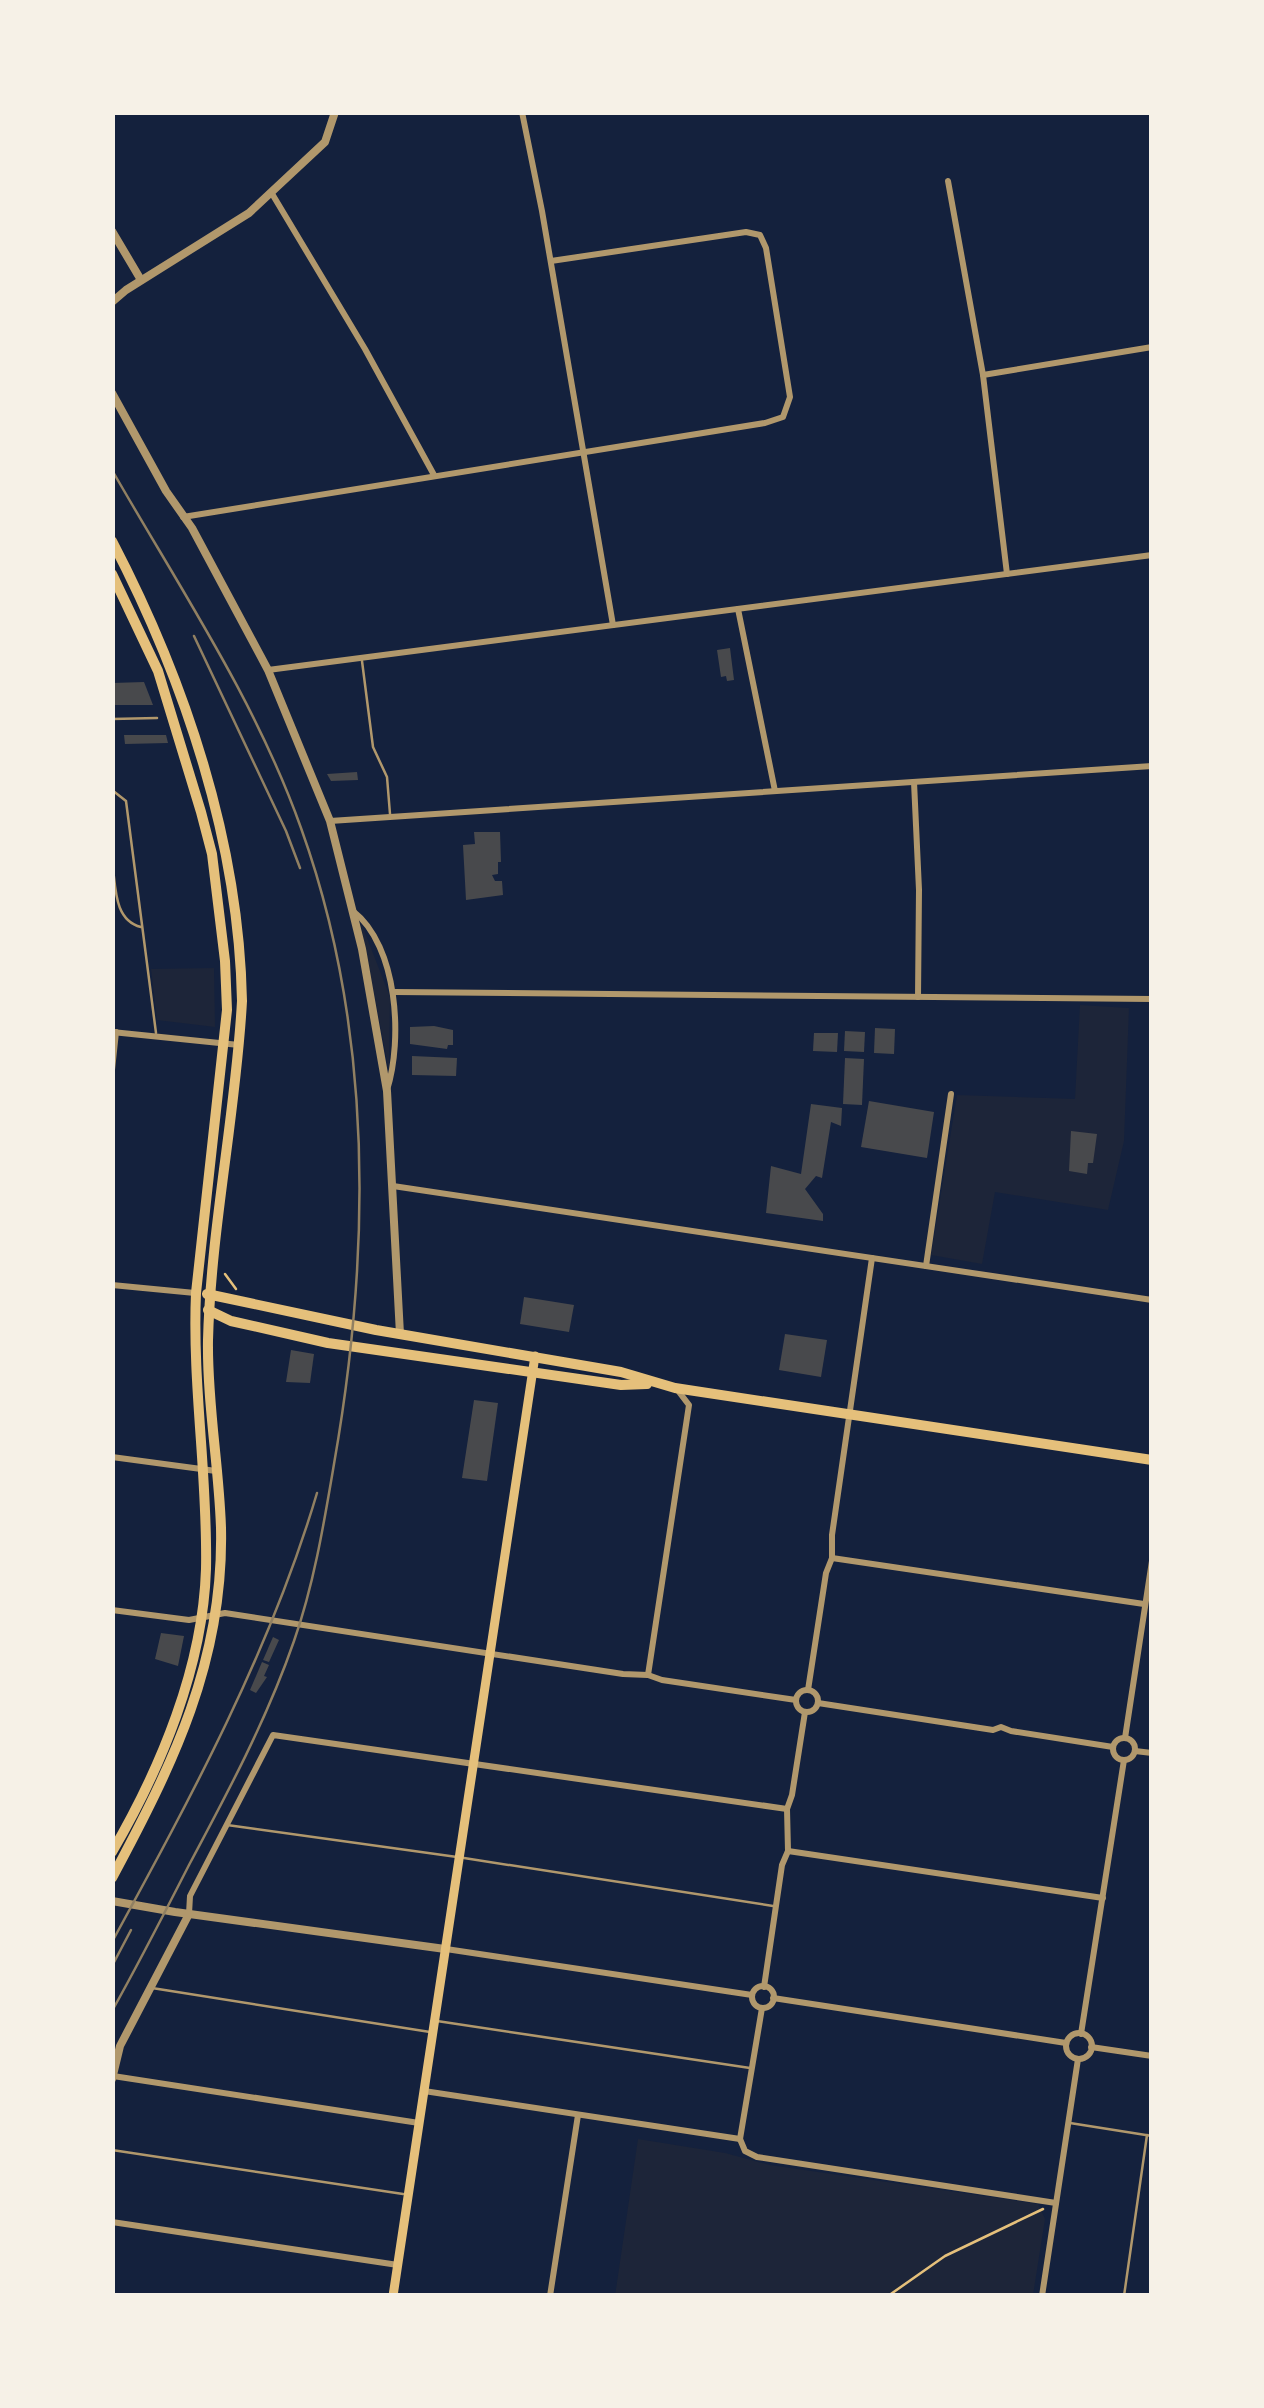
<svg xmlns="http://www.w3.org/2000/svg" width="1264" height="2408" font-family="'Fira Sans',sans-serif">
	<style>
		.green { fill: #1d2539 }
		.building { fill: #48494c }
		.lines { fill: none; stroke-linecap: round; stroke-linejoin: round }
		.path { stroke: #e5c07b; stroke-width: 2.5 }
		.service { stroke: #b1986c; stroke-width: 2.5 }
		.minor { stroke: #b1986c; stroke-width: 6 }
		.tertiary { stroke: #b1986c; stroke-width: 8 }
		.secondary { stroke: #e5c07b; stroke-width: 9 }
		.trunk { stroke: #e5c07b; stroke-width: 10 }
		.rail { stroke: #918062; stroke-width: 2.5 }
	</style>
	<rect width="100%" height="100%" fill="#14213d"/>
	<g class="green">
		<polygon points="360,920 390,997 389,1071"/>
		<polygon points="214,968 215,1027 157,1020 151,969"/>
		<polygon points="1080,1005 1129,1008 1124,1141 1108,1210 995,1192 982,1264 931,1255 957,1095 1075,1099"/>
		<polygon points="638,2139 725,2153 770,2165 1038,2204 1045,2219 1033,2295 615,2296"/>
	</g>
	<g class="building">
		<polygon points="730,648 734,680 727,681 726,676 721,677 717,650"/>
		<polygon points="144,682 153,705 112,705 112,683"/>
		<polygon points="124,735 166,735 168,743 125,744"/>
		<polygon points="357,772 358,780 331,781 327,774"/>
		<polygon points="474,832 500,832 501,862 498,862 498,874 492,875 495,881 502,881 503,895 466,900 463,845 475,844"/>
		<polygon points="434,1026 453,1030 453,1045 448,1045 447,1049 410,1044 410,1027"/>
		<polygon points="875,1028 895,1029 894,1054 874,1053"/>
		<polygon points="845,1031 865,1032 864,1052 844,1051"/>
		<polygon points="814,1033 838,1033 837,1052 813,1051"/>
		<polygon points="412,1056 457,1058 456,1076 412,1075"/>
		<polygon points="845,1058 864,1059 862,1105 843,1104"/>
		<polygon points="869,1101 934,1112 927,1158 861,1147"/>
		<polygon points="811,1104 842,1108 841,1126 831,1122 822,1178 816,1176 805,1189 823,1214 823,1221 766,1213 771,1166 801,1174"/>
		<polygon points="1071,1131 1097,1134 1093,1163 1088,1163 1087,1174 1069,1171"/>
		<polygon points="524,1297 574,1305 569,1332 520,1324"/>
		<polygon points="785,1334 827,1340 821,1377 779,1370"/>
		<polygon points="291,1350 314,1354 310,1383 286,1382"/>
		<polygon points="474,1400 498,1403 487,1481 462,1478"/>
		<polygon points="161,1633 184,1636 178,1666 155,1659"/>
		<polygon points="273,1637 279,1640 269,1662 263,1660"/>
		<polygon points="262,1662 269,1665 264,1676 267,1677 256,1693 250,1690"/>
	</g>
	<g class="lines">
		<g class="path">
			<polyline points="225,1274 236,1289"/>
			<polyline points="888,2296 945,2256 1043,2209"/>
		</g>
		<g class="service">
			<polyline points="362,661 373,747 387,777 390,814"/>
			<polyline points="112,719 157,718"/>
			<polyline points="112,790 126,801 156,1033"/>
			<path d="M112,861C116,885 113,920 141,927"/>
			<polyline points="227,1825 457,1857"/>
			<polyline points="464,1858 773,1906"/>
			<polyline points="152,1988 430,2032"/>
			<polyline points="437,2021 750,2068"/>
			<polyline points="1070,2123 1152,2136"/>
			<polyline points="112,2150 403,2194"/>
			<polyline points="1124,2296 1147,2135"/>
		</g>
		<g class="minor">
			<polyline points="522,112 542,211 613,625"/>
			<polyline points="948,181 983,375 1007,574"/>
			<polyline points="271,192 365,349 434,475"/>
			<polyline points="983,375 1152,347"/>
			<polyline points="183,517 765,423 783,417 790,397 766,248 760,235 746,232 551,261"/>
			<polyline points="738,609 775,791"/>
			<polyline points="268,670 1152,555"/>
			<polyline points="914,782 919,890 918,997"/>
			<polyline points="330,821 1152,766"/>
			<path d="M353,911C398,946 403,1040 387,1090"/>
			<polyline points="394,992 1152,999"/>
			<polyline points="112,1032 239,1045"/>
			<polyline points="112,1070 116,1032"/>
			<polyline points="393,1186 1152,1300"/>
			<polyline points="926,1266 951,1094"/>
			<polyline points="112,1285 195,1293"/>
			<polyline points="112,1457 216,1471"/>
			<polyline points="832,1558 1144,1604"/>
			<polyline points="112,1610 189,1620 225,1613 623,1674 648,1675 662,1680 796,1700"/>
			<polyline points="648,1675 689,1405 676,1388"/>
			<polyline points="808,1690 826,1573 832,1558 832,1535 872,1258"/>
			<circle cx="807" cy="1701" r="11"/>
			<polyline points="818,1703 993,1730 1001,1727 1011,1731 1113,1747"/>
			<circle cx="1124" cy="1749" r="11"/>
			<polyline points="1125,1738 1152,1561"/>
			<polyline points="1135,1751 1152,1753"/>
			<polyline points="788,1851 1103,1898"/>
			<polyline points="189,1914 190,1896 273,1735 787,1809"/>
			<polyline points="446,1949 752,1995"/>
			<circle cx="763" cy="1997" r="11"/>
			<polyline points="764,1987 782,1865 788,1851 787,1809 792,1795 805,1712"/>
			<polyline points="773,1998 1066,2043"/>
			<circle cx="1079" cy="2046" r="13"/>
			<polyline points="1081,2034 1124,1760"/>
			<polyline points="1091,2047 1152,2056"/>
			<polyline points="113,2076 419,2123"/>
			<polyline points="424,2091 740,2139"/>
			<polyline points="740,2139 745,2151 757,2157 1056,2203"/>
			<polyline points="740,2139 762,2008"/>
			<polyline points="112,2222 398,2265"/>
			<polyline points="550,2296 578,2115"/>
			<polyline points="1042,2296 1078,2059"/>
		</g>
		<g class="tertiary">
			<polyline points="112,231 141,280"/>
			<polyline points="112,302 126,290 249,213 325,142 335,112"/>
			<polyline points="112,393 166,491 192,528 268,670 330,821 362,949 387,1091 400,1334"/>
			<polyline points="112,1901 175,1912 445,1949"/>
			<polyline points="112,2079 120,2046 189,1914"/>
		</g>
		<polyline class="secondary" points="393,2296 535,1356"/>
		<g class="trunk">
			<path d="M112,541C185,681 239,842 242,1001C236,1114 211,1226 208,1340C207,1403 219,1466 221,1528C224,1661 173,1764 112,1878"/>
			<path d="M112,574L158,671L201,812L212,854L225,961L227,1010L196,1293C192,1385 208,1477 206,1569C203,1667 161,1768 112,1852"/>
			<polyline points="207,1294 376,1330 621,1372 675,1388 1152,1460"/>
			<polyline points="208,1310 231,1321 328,1343 621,1385 647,1384"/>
		</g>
		<g class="rail">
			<path d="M112,470C179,587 256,701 301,828C374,1031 371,1253 334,1464C324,1523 314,1584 294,1641C267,1719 228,1792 189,1865C164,1914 139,1963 112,2011"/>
			<polyline points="194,636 286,831 300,868"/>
			<path d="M112,1942C191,1797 270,1652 317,1493"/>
			<polyline points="112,1966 131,1930"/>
		</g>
	</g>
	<rect width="1264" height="2408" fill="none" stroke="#f6f1e7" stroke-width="230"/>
</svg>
